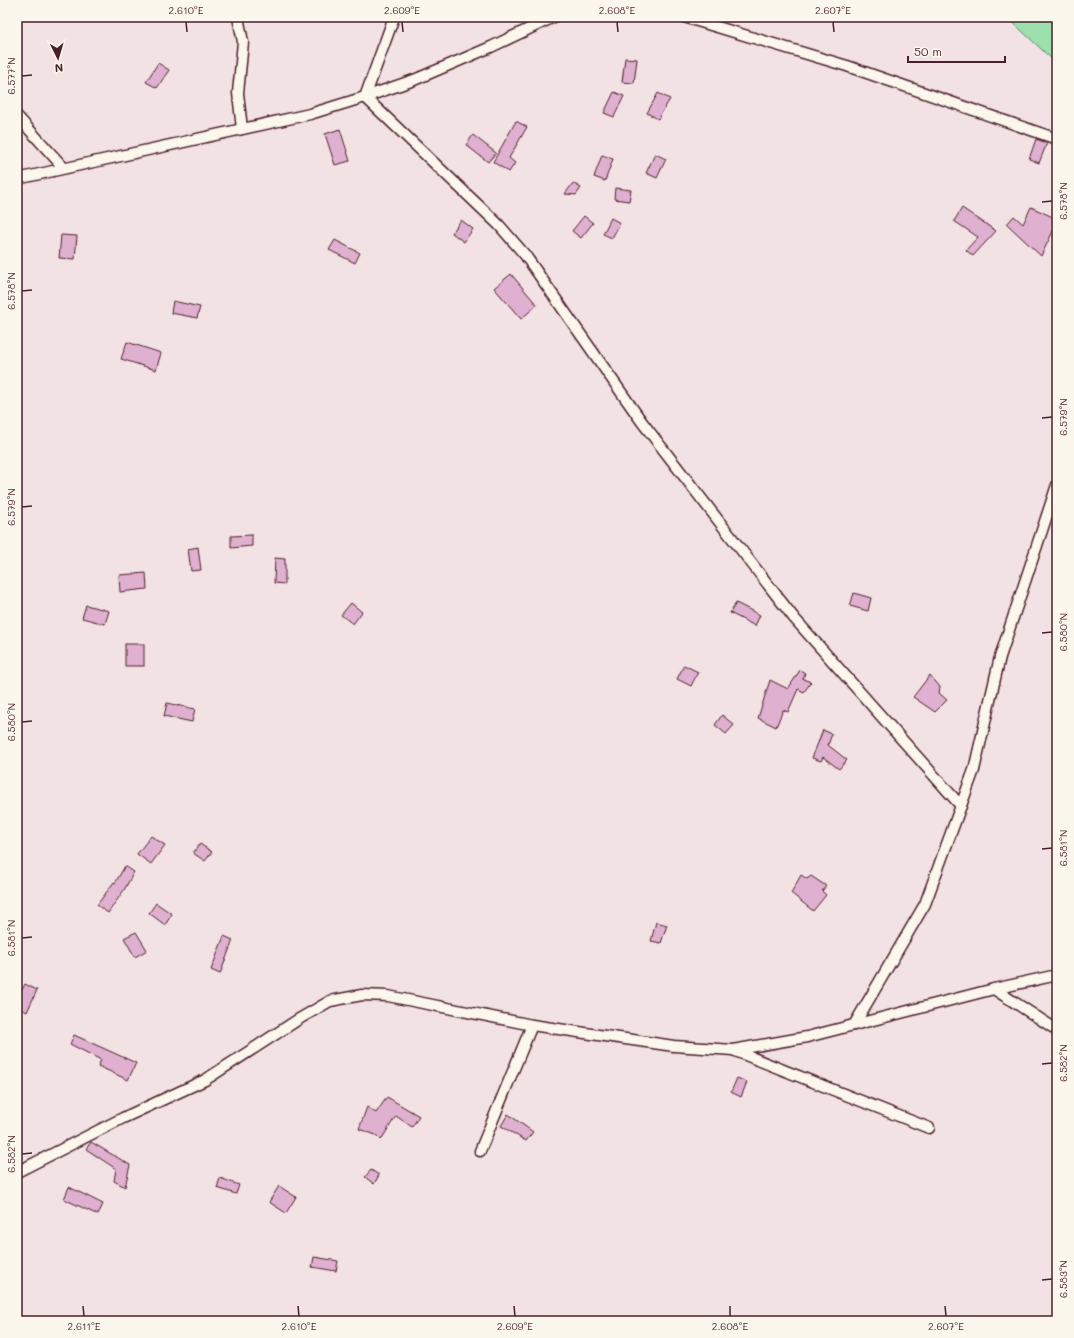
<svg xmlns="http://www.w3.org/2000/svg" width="1074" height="1338" font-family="Mali,sans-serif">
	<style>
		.green { fill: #9be0ad; stroke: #72806c }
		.building { fill: #e0b0d0; stroke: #4a1f2b }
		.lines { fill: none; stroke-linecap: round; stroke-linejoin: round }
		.street-casing { stroke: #4a1f2b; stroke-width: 13 }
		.street { stroke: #fbf7ec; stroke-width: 10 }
		.ticks { fill: none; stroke: #4a1f2b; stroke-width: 1.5 }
		.neatline { fill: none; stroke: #4a1f2b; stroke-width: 1.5 }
		.ticks-label { font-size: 10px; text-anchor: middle; fill: #4a1f2b }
	</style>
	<rect width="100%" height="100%" fill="#f3e2e4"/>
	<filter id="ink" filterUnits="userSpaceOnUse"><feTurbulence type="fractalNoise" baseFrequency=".025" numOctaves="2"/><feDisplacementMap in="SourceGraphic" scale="8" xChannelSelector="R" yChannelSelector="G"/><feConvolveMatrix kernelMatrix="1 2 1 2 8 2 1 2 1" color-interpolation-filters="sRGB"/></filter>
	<g filter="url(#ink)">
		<polygon class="green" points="1007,17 1057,17 1057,64"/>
		<g class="building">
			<polygon points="625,58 637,59 634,83 622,82"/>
			<polygon points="158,63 169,70 157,88 146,82"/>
			<polygon points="614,92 624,96 614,117 604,113"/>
			<polygon points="658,93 670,99 658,119 647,113"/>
			<polygon points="516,121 527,127 509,158 515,163 509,172 493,162"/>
			<polygon points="340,129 350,161 335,165 325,134"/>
			<polygon points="473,135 496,153 488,162 466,145"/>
			<polygon points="1036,139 1047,143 1039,163 1029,159"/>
			<polygon points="655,154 666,159 657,178 646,173"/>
			<polygon points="602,155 613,159 605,181 594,177"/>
			<polygon points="573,183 581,188 576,195 565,194"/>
			<polygon points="615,188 631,190 629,201 614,199"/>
			<polygon points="1031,207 1057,219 1057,223 1041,256 1007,224 1014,216 1023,224"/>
			<polygon points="962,208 996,231 973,256 966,250 978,237 954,221"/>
			<polygon points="584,216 593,223 581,238 572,231"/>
			<polygon points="611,218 620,223 612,238 603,234"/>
			<polygon points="461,220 473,229 464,242 452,233"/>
			<polygon points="61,235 77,236 75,259 59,258"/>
			<polygon points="335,240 360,253 355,263 329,250"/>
			<polygon points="511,274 537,305 521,319 494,288"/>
			<polygon points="173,301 200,307 197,318 171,313"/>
			<polygon points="127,342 161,353 156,370 121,359"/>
			<polygon points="252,535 252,546 231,548 231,536"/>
			<polygon points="198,547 201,570 191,571 188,549"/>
			<polygon points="275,558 285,559 285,584 274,583"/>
			<polygon points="146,573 147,589 120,592 119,575"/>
			<polygon points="854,593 871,598 868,611 850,606"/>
			<polygon points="351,603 362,612 353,624 341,615"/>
			<polygon points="736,603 760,615 755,626 730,613"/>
			<polygon points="86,605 109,611 105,624 82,618"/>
			<rect x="125" y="644" width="19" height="22"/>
			<polygon points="684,665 698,672 691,686 677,679"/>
			<polygon points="800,670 805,673 803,679 811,682 804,692 798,689 788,712 783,710 776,727 758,718 770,680 788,689"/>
			<polygon points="930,675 940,687 939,693 947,700 935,712 913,697"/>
			<polygon points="167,703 195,709 192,722 164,716"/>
			<polygon points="722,715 734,725 726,734 715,725"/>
			<polygon points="823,730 832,734 828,745 847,760 839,769 823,757 821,761 812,758"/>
			<polygon points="151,836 165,845 151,864 137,854"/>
			<polygon points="200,844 212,852 205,861 193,853"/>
			<polygon points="125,866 134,872 124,890 108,913 97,905 114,882 115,883"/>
			<polygon points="801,875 807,879 811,876 826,886 822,891 826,895 813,911 791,893"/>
			<polygon points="156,903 172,914 165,925 149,913"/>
			<polygon points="656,922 667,925 661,943 651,941"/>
			<polygon points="136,932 147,950 135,957 124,938"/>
			<polygon points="224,936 233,940 220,974 211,970"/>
			<polygon points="25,984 37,990 27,1012 17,1007 17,999"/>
			<polygon points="74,1035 136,1063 128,1080 98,1066 101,1060 70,1044"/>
			<polygon points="737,1078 747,1082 741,1097 731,1092"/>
			<polygon points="387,1097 419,1116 412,1127 396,1116 381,1140 376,1135 359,1129 367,1107 376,1113"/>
			<polygon points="508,1114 533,1132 526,1141 501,1126"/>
			<polygon points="91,1142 130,1165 125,1187 114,1181 116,1169 86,1149"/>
			<polygon points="371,1170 379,1175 374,1184 365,1177"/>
			<polygon points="220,1178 239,1185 236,1194 217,1188"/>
			<polygon points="279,1186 296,1197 286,1213 269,1202"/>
			<polygon points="69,1187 103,1204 98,1215 64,1199"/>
			<polygon points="314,1257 338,1261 336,1271 312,1267"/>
		</g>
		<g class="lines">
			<g class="street-casing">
				<g id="street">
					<polyline points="238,17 243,42 238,93 242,129"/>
					<polyline points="394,17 365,97 499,225 525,255 642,422 794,618 961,806"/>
					<polyline points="684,17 847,66 1057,139"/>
					<polyline points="17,116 64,168"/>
					<polyline points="17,179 310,114 365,97 414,80 491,47 554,17"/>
					<polyline points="994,989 1057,1030"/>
					<polyline points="854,1025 925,904 974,770 1000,657 1057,485"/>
					<polyline points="733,1050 929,1128"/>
					<polyline points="480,1151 532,1025"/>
					<polyline points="17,1172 123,1118 205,1080 299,1019 330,1001 362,995 388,996 532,1025 605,1036 674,1046 733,1050 807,1037 994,989 1057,975"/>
				</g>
			</g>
			<use href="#street" class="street"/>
		</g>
	</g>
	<path class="ticks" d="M186,22L187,32M402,22L403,32M617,22L618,32M833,22L834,32M22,76L32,75M1042,202L1052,201M22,291L32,290M1042,418L1052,417M22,507L32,506M1042,633L1052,632M22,722L32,721M1042,849L1052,848M22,938L32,937M1042,1064L1052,1063M22,1154L32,1153M1042,1280L1052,1279M83,1306L84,1316M298,1306L299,1316M514,1306L515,1316M730,1306V1316M945,1306L946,1316"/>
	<rect width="1074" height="1338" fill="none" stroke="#fbf7ec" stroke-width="44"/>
	<g transform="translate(58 58) rotate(175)" stroke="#fbf7ec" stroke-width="3" paint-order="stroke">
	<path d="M0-3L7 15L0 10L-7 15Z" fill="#4a1f2b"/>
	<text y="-6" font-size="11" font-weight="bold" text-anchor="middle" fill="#4a1f2b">N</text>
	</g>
	<path d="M908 56v6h97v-6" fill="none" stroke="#4a1f2b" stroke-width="2"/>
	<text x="914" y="56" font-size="12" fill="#4a1f2b" stroke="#fbf7ec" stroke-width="3" paint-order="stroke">50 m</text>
	<rect x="22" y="22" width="1030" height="1294" class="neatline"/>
	<g class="ticks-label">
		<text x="186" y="14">2.610°E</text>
		<text x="402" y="14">2.609°E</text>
		<text x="617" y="14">2.608°E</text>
		<text x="833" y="14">2.607°E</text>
		<text transform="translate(11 76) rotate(-90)" y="4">6.577°N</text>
		<text transform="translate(1063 201) rotate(-90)" y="4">6.578°N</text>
		<text transform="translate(11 291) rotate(-90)" y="4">6.578°N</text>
		<text transform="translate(1063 417) rotate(-90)" y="4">6.579°N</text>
		<text transform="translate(11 507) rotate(-90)" y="4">6.579°N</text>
		<text transform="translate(1063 632) rotate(-90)" y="4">6.580°N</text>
		<text transform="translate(11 722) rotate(-90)" y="4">6.580°N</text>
		<text transform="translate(1063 848) rotate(-90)" y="4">6.581°N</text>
		<text transform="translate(11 938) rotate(-90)" y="4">6.581°N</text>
		<text transform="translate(1063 1063) rotate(-90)" y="4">6.582°N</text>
		<text transform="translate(11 1154) rotate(-90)" y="4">6.582°N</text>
		<text transform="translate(1063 1279) rotate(-90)" y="4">6.583°N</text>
		<text x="84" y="1330">2.611°E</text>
		<text x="299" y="1330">2.610°E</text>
		<text x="515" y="1330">2.609°E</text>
		<text x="730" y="1330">2.608°E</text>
		<text x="946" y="1330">2.607°E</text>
	</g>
</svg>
